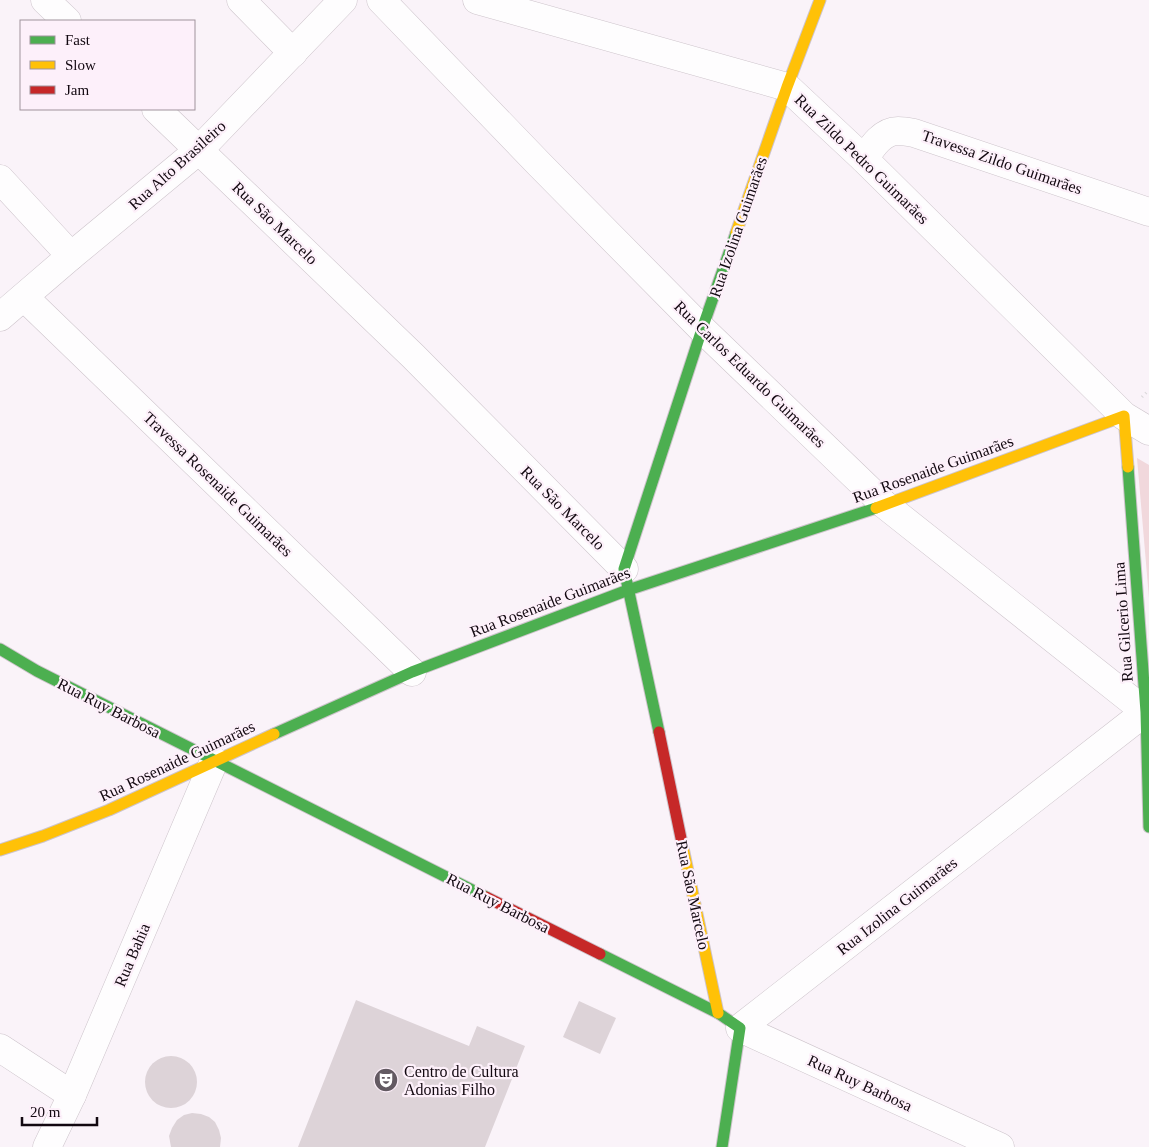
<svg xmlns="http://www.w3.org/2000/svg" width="1149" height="1147" font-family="'Times New Roman',serif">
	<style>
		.green { fill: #f1d8dc }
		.building { fill: #ddd3d8 }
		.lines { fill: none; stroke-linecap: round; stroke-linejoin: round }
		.street-casing { stroke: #cdc4cb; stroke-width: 29 }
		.fast-casing { stroke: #cdc4cb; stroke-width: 13 }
		.slow-casing { stroke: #cdc4cb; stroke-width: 13 }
		.jam-casing { stroke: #cdc4cb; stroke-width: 13 }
		.path { stroke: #d9d7d9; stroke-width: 3; stroke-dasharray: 1 4; stroke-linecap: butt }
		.street { stroke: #fefdfe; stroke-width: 28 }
		.fast { stroke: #4caf50; stroke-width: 11 }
		.slow { stroke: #ffc107; stroke-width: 11 }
		.jam { stroke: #c62828; stroke-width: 11 }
		.labels { text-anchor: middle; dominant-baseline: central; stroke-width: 4.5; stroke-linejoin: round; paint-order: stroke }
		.street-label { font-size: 16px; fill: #120810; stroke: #fdf0fa }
		.poi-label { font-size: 16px; fill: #120810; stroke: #fdf0fa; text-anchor: start }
	</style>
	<rect width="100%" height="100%" fill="#faf3f9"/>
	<polygon class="green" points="1137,458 1149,465 1149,598"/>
	<g class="building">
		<polygon points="356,1000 469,1046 477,1026 525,1046 485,1147 298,1147"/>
		<polygon points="579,1001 616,1018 600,1054 563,1037"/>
		<circle cx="171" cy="1082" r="26"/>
		<polygon points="192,1113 201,1114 209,1117 215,1122 219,1130 221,1138 220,1147 171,1147 169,1136 172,1128 177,1120 184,1115"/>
	</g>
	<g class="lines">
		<g class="street-casing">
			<g id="street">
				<polyline points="45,0 67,21"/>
				<polyline points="241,0 293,53"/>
				<polyline points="381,0 540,165 702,329 885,505 1146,712"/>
				<polyline points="477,0 787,87 864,159 1124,416 1149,431"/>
				<polyline points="156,109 413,356 624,569"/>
				<path d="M864,159C872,147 882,131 898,131C903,131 909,132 914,133L1149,212"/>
				<polyline points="0,179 71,256"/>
				<polyline points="24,297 412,672"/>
				<polyline points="0,317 71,256 199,150 343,0"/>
				<polyline points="0,1048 72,1095"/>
				<polyline points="47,1147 72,1095 214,761"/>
				<polyline points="1000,1147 740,1028 1149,709"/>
			</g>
		</g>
		<g class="fast-casing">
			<g id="fast">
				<polyline points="1128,467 1146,712 1149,827"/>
				<polyline points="0,649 37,671 486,897"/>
				<polyline points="659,732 624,569 702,329 736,233"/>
				<polyline points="274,734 412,672 628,590 876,508"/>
				<polyline points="600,954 718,1013 740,1028 722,1147"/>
			</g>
		</g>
		<g class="slow-casing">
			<g id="slow">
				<polyline points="736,233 787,87 820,0"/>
				<polyline points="876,508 1124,416 1128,467"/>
				<polyline points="682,843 718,1013"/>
				<polyline points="0,850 43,836 109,810 274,734"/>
			</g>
		</g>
		<g class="jam-casing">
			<g id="jam">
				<polyline points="659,732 682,843"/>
				<polyline points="486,897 600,954"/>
			</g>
		</g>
		<polyline class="path" points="1142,397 1149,390"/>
		<use href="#street" class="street"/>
		<use href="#fast" class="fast"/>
		<use href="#slow" class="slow"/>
		<use href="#jam" class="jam"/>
	</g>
	<defs>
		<g id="theatre-disc" transform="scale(1.25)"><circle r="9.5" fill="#635a62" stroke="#fdf0fa"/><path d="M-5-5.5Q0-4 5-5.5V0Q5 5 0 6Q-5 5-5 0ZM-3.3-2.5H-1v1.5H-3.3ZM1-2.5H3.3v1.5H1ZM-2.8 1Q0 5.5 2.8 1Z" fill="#fff"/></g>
	</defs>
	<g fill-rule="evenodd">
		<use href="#theatre-disc" x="386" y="1080"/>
	</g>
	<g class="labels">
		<g class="street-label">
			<text transform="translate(862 159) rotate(44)">Rua Zildo Pedro Guimarães</text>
			<text transform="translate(1002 162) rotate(19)">Travessa Zildo Guimarães</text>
			<text transform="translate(177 165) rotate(-42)">Rua Alto Brasileiro</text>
			<text transform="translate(275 223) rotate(44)">Rua São Marcelo</text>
			<text transform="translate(738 227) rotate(-71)">Rua Izolina Guimarães</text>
			<text transform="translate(750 374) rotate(44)">Rua Carlos Eduardo Guimarães</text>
			<text transform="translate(933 469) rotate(-20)">Rua Rosenaide Guimarães</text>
			<text transform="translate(218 484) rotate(44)">Travessa Rosenaide Guimarães</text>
			<text transform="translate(563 508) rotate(45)">Rua São Marcelo</text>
			<text transform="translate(550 602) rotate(-21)">Rua Rosenaide Guimarães</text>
			<text transform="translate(1123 622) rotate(-94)">Rua Gilcerio Lima</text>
			<text transform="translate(109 708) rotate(27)">Rua Ruy Barbosa</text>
			<text transform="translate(177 761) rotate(-25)">Rua Rosenaide Guimarães</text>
			<text transform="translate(693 895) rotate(78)">Rua São Marcelo</text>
			<text transform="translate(498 903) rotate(27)">Rua Ruy Barbosa</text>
			<text transform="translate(897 906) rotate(-38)">Rua Izolina Guimarães</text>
			<text transform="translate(132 955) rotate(-67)">Rua Bahia</text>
			<text transform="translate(860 1083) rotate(25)">Rua Ruy Barbosa</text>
		</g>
		<g class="poi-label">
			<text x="404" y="1071">Centro de Cultura<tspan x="404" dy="18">Adonias Filho</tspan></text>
		</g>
	</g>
	<rect x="20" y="20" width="175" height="90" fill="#fdf0fa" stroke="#9f939c"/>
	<rect x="30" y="36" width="25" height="8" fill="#4caf50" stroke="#9f939c"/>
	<text x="65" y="45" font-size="15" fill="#120810">Fast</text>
	<rect x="30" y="61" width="25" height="8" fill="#ffc107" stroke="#9f939c"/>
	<text x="65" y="70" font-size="15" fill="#120810">Slow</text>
	<rect x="30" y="86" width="25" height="8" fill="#c62828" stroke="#9f939c"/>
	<text x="65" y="95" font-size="15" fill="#120810">Jam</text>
	<path d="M22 1117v8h75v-8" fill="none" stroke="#120810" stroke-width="2.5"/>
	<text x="30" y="1117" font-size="15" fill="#120810" stroke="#fdf0fa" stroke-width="4" paint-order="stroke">20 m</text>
</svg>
